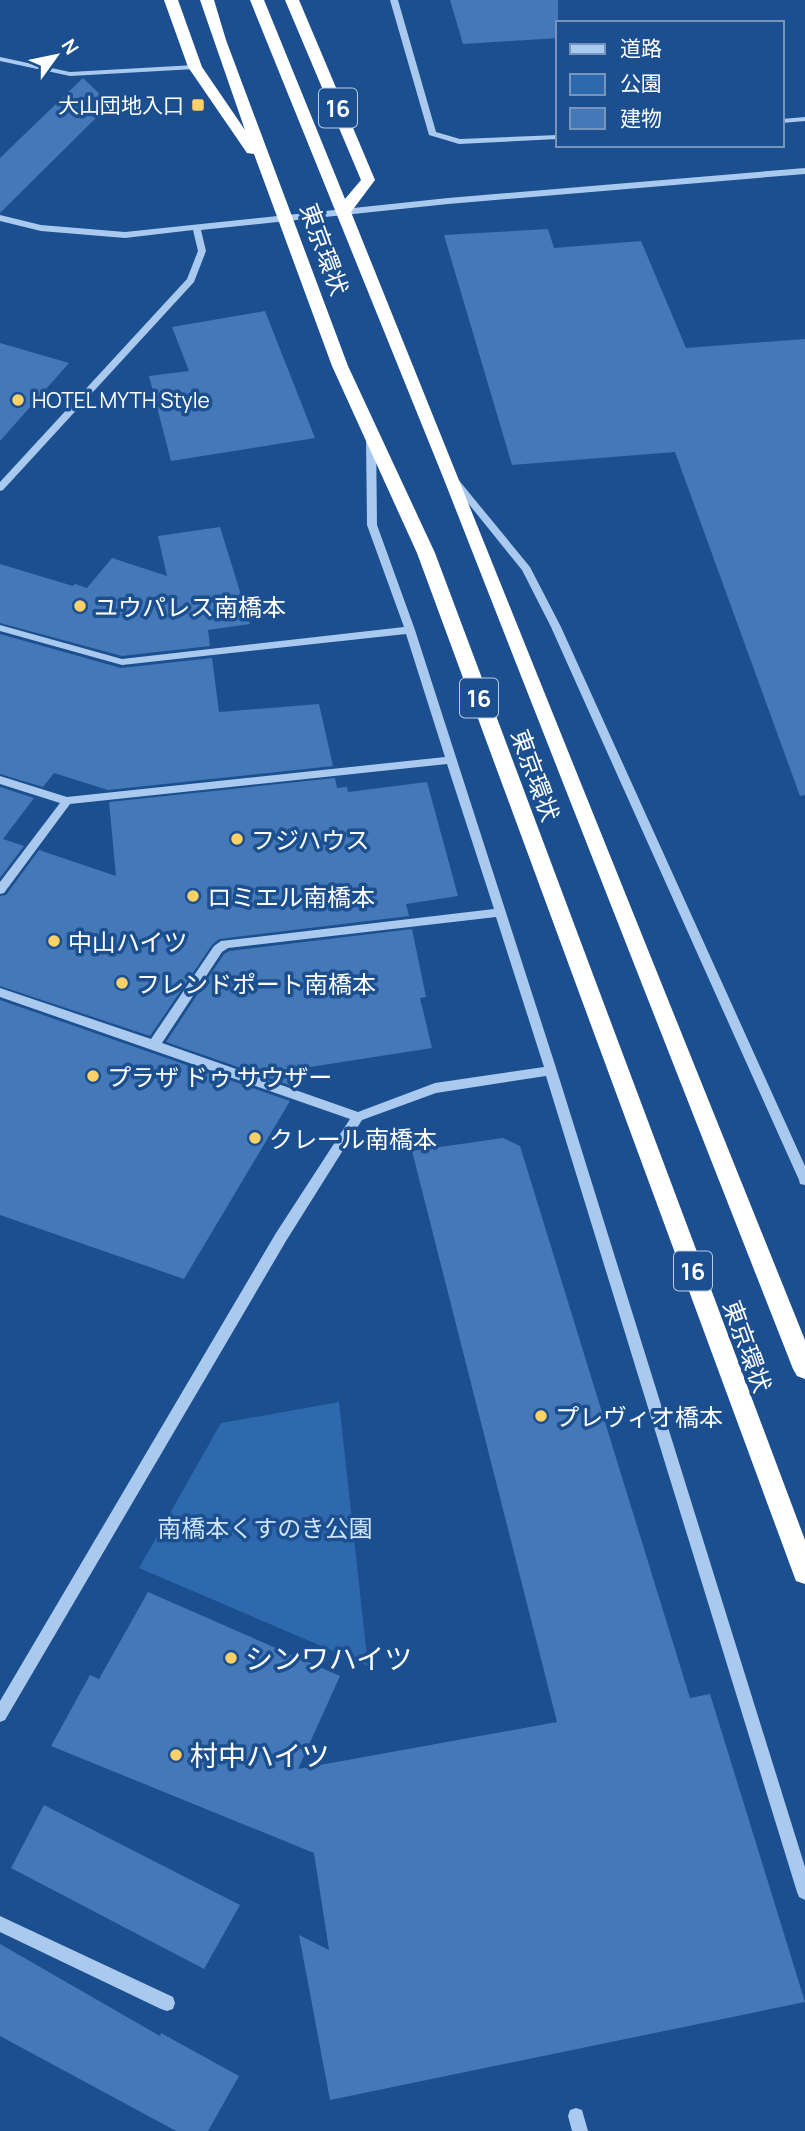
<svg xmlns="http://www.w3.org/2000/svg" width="805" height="2131" font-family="Manrope,'Noto Sans JP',sans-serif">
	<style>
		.green { fill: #2e69ad }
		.building { fill: #4478b7 }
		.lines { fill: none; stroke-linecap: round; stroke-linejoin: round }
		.minor { fill: #a9c9ee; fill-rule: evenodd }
		.highway { fill: #fff; fill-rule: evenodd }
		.poi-dot { fill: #ffd166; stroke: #1b4f8f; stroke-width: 2.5 }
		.labels { text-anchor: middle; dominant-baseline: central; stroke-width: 7; stroke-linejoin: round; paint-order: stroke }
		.far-poi-label { font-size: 21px; fill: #fff; stroke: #1b4f8f; text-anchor: end }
		.shield { fill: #1b4f8f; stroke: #bbcadd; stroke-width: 2 }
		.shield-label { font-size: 23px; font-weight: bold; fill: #fff }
		.street-label { font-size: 24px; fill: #fff; stroke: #1b4f8f }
		.poi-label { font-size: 24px; fill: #fff; stroke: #1b4f8f; text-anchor: start }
		.park-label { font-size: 24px; fill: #cfe3fa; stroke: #1b4f8f }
		.near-poi-label { font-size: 28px; fill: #fff; stroke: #1b4f8f; text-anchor: start }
	</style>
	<rect width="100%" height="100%" fill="#1b4f8f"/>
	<polygon class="green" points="339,1402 368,1666 139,1568 221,1423"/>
	<g class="building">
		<polygon points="450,0 558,0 558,38 463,44"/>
		<polygon points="83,78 110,104 0,213 0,158"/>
		<polygon points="548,229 554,248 641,241 686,348 805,339 805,795 800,796 675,452 512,465 444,235"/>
		<polygon points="265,311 315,438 171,461 149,376 189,371 172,327"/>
		<polygon points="0,343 69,363 0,441"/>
		<polygon points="220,527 250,624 208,630 210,646 122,656 0,623 0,564 73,586 75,584 87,588 112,558 167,576 158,536"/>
		<polygon points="0,634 121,668 212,658 219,712 319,704 333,766 108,790 54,773 43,787 0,774"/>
		<polygon points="335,778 337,788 347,787 348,792 427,782 458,896 406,904 409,916 219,939 212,945 150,1036 0,986 0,896 6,895 39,850 116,876 109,802"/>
		<polygon points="0,787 34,798 3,839 24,846 0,878"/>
		<polygon points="412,929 426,997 420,998 432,1048 310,1067 298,1088 166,1042 224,954 229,951"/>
		<polygon points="0,1000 290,1101 184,1279 0,1215"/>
		<polygon points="503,1138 520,1146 690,1698 710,1694 805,2002 330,2100 299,1935 329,1950 314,1853 51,1746 90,1675 99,1679 148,1592 340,1676 298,1769 557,1722 412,1151"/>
		<polygon points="44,1805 240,1905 204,1969 11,1868"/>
		<polygon points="0,1944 160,2036 161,2033 239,2076 208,2131 176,2131 0,2036"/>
	</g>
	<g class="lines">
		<g class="minor">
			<polygon points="390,0 398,0 436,132 460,139 558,135 558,139 459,144 429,135"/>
			<polygon points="0,57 70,72 195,65 199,67 195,69 70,76 0,61"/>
			<polygon points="805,117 805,121 782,123 782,119"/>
			<polygon points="805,168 805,174 448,204 201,230 206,251 194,282 3,490 0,491 0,482 187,279 198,251 193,230 125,238 41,231 0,221 0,215 41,225 125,232 448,198"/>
			<path d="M371,434L376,437L377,525L415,630L557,1071L805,1867V1900L799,1897L797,1892L546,1076L436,1093L362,1120L286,1241L5,1720L0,1722V1701L276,1233L350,1119L0,997V988L151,1039L214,946L221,941L494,909L447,764L70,804L4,893L0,894V882L60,803L0,784V776L67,797L445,757L406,634L122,665L0,631V625L122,659L404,627L367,525L366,437ZM496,917L544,1067L435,1083L358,1112L162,1043L222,952L228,948Z"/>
			<polygon points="454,477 457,478 530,567 561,627 805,1166 805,1185 800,1184 799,1180 551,627 522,570 451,482 449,480"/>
			<polygon points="0,1916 173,1997 175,2003 173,2009 167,2011 161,2009 0,1932"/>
			<polygon points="576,2108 582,2110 588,2131 572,2131 568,2116 570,2110"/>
		</g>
		<g class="highway">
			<polygon points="164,0 178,0 202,67 245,130 200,0 214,0 226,40 348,366 435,553 805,1540 805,1584 796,1581 793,1573 417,553 332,366 254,154 247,153 188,67"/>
			<polygon points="250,0 264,0 345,199 361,180 285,0 299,0 375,180 351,212 805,1340 805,1379 797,1376 793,1369 443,477"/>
		</g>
	</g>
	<g class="poi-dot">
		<rect x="191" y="98" width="14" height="14" rx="3.5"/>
		<circle cx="18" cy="400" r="7"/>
		<circle cx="80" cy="606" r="7"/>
		<circle cx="237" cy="839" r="7"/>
		<circle cx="193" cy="896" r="7"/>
		<circle cx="54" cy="941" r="7"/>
		<circle cx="122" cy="983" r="7"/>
		<circle cx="93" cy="1076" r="7"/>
		<circle cx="255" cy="1138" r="7"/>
		<circle cx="541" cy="1416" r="7"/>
		<circle cx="231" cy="1658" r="7"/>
		<circle cx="176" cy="1755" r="7"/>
	</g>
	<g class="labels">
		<g class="far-poi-label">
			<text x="184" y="105">大山団地入口</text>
			<text x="32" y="400" text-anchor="start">HOTEL MYTH Style</text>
		</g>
		<g class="shield">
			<rect x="319" y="88.5" width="38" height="39" rx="5"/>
			<rect x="460" y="678.5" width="38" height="39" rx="5"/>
			<rect x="674" y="1251.5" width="38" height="39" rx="5"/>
		</g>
		<g class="shield-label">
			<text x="338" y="108">16</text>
			<text x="479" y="698">16</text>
			<text x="693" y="1271">16</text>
		</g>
		<g class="street-label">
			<text transform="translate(325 249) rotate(70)">東京環状</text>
			<text transform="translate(536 775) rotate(70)">東京環状</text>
			<text transform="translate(748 1346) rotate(70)">東京環状</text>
		</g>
		<g class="poi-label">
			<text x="94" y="606">ユウパレス南橋本</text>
			<text x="251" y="839">フジハウス</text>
			<text x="207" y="896">ロミエル南橋本</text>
			<text x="68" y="941">中山ハイツ</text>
			<text x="136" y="983">フレンドポート南橋本</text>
			<text x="107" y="1076">プラザ ドゥ サウザー</text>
			<text x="269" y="1138">クレール南橋本</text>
			<text x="555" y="1416">プレヴィオ橋本</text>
		</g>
		<g class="park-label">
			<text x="265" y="1527">南橋本くすのき公園</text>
		</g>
		<g class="near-poi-label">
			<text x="245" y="1658">シンワハイツ</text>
			<text x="190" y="1755">村中ハイツ</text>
		</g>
	</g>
	<rect x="556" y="21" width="228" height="126" fill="#1b4f8f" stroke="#7695bc" stroke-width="2"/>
	<rect x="570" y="44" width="35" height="10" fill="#a9c9ee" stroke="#7695bc" stroke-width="2"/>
	<text x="620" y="56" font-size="21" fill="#ffffff">道路</text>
	<rect x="570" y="74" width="35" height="21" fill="#2e69ad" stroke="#7695bc" stroke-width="2"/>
	<text x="620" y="91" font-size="21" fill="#ffffff">公園</text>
	<rect x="570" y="108" width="35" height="21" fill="#4478b7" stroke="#7695bc" stroke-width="2"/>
	<text x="620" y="126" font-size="21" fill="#ffffff">建物</text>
	<g transform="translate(56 56) rotate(57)" stroke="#1b4f8f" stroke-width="5" paint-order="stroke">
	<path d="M0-5L12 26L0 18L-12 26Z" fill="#ffffff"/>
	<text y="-10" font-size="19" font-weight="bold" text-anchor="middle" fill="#ffffff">N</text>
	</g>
</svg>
